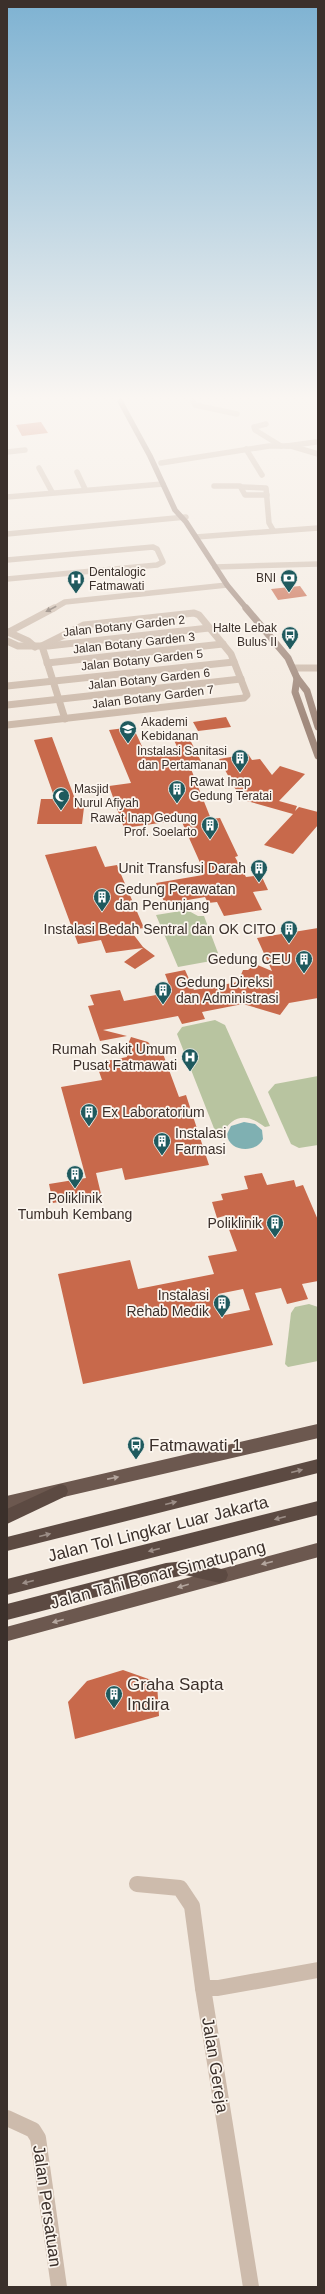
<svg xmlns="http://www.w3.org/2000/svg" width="325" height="2294" font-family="Arial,sans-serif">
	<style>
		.green { fill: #b8c4a0 }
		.water { fill: #7fb0b2 }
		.building { fill: #c8694b; fill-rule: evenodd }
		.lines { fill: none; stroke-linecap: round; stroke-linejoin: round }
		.minor-far2 { stroke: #cdbbac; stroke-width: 5.5 }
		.minor-far1 { stroke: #cdbbac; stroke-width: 7 }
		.minor { stroke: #cdbbac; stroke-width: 16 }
		.tertiary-far1 { stroke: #cdbbac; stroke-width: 5.5 }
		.tertiary { stroke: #cdbbac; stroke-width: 7 }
		.secondary-far1 { stroke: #a18a7d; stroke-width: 5.5 }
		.secondary { stroke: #a18a7d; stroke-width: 7 }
		.trunk { stroke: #6c584f; stroke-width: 14 }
		.motorway { fill: #5c4a42; fill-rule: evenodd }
		.oneway { fill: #7d6f65 }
		.oneway2 { fill: #9c8e87 }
		.oneway3 { fill: #b4a69e }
		.labels { text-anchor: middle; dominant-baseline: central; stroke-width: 3.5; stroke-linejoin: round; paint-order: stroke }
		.far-poi-label { font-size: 12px; fill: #3b302b; stroke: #fbf5ee; text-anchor: start }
		.far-street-label { font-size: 12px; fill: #3b302b; stroke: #fbf5ee }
		.poi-label { font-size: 14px; fill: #3b302b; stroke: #fbf5ee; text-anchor: end }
		.near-poi-label { font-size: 17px; fill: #3b302b; stroke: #fbf5ee; text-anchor: start }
		.near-street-label { font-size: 17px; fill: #3b302b; stroke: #fbf5ee }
	</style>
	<rect width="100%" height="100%" fill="#f4ebe1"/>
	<g class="green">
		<polygon points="187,910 198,916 204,916 218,953 211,961 178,967 156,915"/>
		<path d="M215,1020L225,1025L270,1126L265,1127C247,1113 233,1114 221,1135L217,1136L177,1034L182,1027Z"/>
		<polygon points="318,1076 318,1145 299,1148 291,1144 268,1092 275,1084"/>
		<polygon points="309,1304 318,1307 318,1361 288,1367 285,1364 291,1313 295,1307"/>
	</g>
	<path class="water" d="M244,1122L255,1124L262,1130L263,1139C256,1154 228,1152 227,1134L231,1126Z"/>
	<g class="building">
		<polygon points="41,422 48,433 22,436 16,425"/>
		<polygon points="300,586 307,596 278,600 271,589"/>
		<polygon points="226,717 231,727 198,731 193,722"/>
		<polygon points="133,727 147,757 180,753 172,736 187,734 204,767 191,769 211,819 220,818 238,856 235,857 246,877 261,875 268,890 253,892 262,910 224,916 217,902 208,903 205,897 165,904 156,883 203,875 199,868 202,867 181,820 124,828 109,786 131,783 109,730"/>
		<polygon points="52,737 75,799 85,799 82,824 37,824 41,799 55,799 34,740"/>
		<polygon points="248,754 252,760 260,759 272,775 280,766 305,774 279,801 297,806 295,811 299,807 318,812 318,825 293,854 264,845 293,814 247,801 253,794 236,790 219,759"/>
		<polygon points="96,846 105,867 117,865 144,928 130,930 143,947 155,956 135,969 124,962 143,948 106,953 101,940 78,944 45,855"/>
		<polygon points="318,928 318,998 289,1003 280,1015 243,1004 202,1012 205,1019 182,1024 178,1016 103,1030 127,1036 100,1041 88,1006 94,1005 90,995 120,990 124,1001 172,992 165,974 185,970 194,990 238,982 243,970 248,970 255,964 272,971 257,938"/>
		<polygon points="131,1037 148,1042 156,1052 162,1051 179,1097 186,1095 209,1165 125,1180 122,1168 96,1173 101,1194 53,1203 49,1184 86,1178 61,1087 102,1080 96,1063 127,1057 126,1049"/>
		<path d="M262,1173L267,1185L294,1180L296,1187L303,1185L318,1220V1281L302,1284L308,1299L287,1304L281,1288L255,1293L273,1345L83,1384L58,1274L130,1260L138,1289L214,1274L208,1256L237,1251L224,1216L217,1218L212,1202L223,1200L221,1194L248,1189L244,1176ZM243,1289L250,1310L225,1315L218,1294Z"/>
		<polygon points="123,1670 157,1682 159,1716 75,1739 68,1702 87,1681"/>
	</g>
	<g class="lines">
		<g class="minor-far2">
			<polyline points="193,401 195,405 237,414"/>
			<polyline points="266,424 254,427 255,430 281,446"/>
			<polyline points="287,446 316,442"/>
			<polyline points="246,449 262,475"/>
			<polyline points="7,452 25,450"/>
			<polyline points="39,468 52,492"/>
			<polyline points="77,472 85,489"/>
			<polyline points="214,486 240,486 245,495 267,495"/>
			<polyline points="242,487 266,488 269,523 273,530"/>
			<polyline points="7,534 186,517"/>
			<polyline points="196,537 318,528"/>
			<polyline points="7,560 153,547 157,549 163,562 157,565 7,579"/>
			<polyline points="215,567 318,564"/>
			<polyline points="53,609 65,602 227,585"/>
		</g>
		<g class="minor-far1">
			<polyline points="8,632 28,641 35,647"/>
			<polyline points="7,633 54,608"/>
			<polyline points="7,641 18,646 42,646 65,719"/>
			<polyline points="48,646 209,628"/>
			<polyline points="47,663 223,644"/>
			<polyline points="7,686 234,662"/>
			<polyline points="7,705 241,679"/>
			<polyline points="7,725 244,698 247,695 231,654 199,615 194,613 84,625 42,646"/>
		</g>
		<g class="minor">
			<polyline points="137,1884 180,1888 192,1906 203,1988 251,2287"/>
			<polyline points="203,1988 218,1988 318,1970"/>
			<polyline points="7,2118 33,2130 38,2138 59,2287"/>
		</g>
		<g class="tertiary-far1">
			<polyline points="161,463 269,446 291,446 318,454"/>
			<polyline points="7,497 163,484"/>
		</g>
		<polyline class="tertiary" points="293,668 318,668"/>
		<polyline class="secondary-far1" points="120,401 150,456 175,510 186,522 227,585 247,609"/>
		<g class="secondary">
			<polyline points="246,608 288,658 297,678 307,691 318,727"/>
			<polyline points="297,678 295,692 318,756"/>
		</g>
		<g class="trunk">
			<polyline points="7,1503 318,1431"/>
			<polyline points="7,1634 318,1550"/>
		</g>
		<g class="motorway">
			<polygon points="318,1459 318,1473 7,1551 7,1537"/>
			<polygon points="61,1484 66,1486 68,1491 66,1496 7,1524 7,1509"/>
			<polygon points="318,1501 318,1515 7,1595 7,1579"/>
			<polygon points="185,1561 226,1570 228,1575 226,1580 220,1583 185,1575 166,1579 7,1620 7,1604 166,1563"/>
		</g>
	</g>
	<defs><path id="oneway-solid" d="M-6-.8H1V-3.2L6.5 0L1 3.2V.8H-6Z"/></defs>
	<use class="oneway" href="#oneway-solid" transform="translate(51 609) rotate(152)"/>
	<g class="oneway2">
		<use href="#oneway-solid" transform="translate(297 1471) rotate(-14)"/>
		<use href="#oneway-solid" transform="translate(171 1503) rotate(-14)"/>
		<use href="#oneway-solid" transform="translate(280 1518) rotate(165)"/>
		<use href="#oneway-solid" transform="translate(45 1535) rotate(-14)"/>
		<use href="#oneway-solid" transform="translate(154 1550) rotate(166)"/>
		<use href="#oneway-solid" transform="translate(28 1582) rotate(166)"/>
	</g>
	<g class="oneway3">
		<use href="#oneway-solid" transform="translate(113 1478) rotate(-11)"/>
		<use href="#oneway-solid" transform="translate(267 1563) rotate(166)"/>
		<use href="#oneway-solid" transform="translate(183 1586) rotate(164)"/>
		<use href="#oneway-solid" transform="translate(58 1621) rotate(165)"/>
	</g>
	<linearGradient id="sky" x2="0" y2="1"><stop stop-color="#7eb2d2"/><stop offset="0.55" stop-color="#faf6f2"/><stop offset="1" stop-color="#faf6f2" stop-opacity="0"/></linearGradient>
	<rect width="325" height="723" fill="url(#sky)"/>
	<defs>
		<g id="bank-pin" transform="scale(0.9)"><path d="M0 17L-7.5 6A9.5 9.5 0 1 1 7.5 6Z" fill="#1f5a5e" stroke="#fbf5ee"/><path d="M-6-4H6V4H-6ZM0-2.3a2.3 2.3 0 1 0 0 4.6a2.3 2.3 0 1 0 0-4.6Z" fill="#fff"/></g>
		<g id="hospital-pin" transform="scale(0.9)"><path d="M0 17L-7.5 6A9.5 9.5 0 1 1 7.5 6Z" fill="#1f5a5e" stroke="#fbf5ee"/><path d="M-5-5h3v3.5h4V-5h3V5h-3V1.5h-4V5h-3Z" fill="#fff"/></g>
		<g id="bus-pin" transform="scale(0.9)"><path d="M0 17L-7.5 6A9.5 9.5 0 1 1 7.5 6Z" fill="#1f5a5e" stroke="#fbf5ee"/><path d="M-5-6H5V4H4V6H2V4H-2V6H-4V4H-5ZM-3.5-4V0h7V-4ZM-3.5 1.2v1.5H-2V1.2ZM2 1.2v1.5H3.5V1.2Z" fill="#fff"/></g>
		<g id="university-pin" transform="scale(0.9)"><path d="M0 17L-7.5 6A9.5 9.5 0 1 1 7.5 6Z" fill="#1f5a5e" stroke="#fbf5ee"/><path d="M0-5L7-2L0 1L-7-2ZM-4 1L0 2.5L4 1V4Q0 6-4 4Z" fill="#fff"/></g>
		<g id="building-pin" transform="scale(0.9)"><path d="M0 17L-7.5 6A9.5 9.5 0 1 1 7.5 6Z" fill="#1f5a5e" stroke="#fbf5ee"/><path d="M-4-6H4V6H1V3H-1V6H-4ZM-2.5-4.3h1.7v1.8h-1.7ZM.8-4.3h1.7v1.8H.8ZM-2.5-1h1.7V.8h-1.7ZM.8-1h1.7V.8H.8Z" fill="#fff"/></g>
		<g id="mosque-pin" transform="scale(0.9)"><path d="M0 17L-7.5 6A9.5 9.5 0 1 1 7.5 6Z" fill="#1f5a5e" stroke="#fbf5ee"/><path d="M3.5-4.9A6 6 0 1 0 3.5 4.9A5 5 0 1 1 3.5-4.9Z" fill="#fff"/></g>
	</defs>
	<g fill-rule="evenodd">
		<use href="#bank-pin" x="289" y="578"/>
		<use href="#hospital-pin" x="76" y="579"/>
		<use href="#bus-pin" x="290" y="635"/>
		<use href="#university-pin" x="128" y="729"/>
		<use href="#building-pin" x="240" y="758"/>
		<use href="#building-pin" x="177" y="789"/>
		<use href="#mosque-pin" x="61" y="796"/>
		<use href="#building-pin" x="210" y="825"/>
		<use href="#building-pin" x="259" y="868"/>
		<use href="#building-pin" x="102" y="897"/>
		<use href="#building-pin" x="289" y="929"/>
		<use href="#building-pin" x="304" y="959"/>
		<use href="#building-pin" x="163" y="990"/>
		<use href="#hospital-pin" x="190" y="1057"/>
		<use href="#building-pin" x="89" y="1112"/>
		<use href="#building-pin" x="162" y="1141"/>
		<use href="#building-pin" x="75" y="1174"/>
		<use href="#building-pin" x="275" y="1223"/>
		<use href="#building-pin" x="222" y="1303"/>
		<use href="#bus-pin" x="136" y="1445"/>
		<use href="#building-pin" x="114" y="1694"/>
	</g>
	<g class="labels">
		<g class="far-poi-label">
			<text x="89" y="572">Dentalogic<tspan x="89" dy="14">Fatmawati</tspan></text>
			<text x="276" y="578" text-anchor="end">BNI</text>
			<text x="277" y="628" text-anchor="end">Halte Lebak<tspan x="277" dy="14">Bulus II</tspan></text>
			<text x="141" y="722">Akademi<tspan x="141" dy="14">Kebidanan</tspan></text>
			<text x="227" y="751" text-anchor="end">Instalasi Sanitasi<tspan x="227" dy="14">dan Pertamanan</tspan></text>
			<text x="190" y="782">Rawat Inap<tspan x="190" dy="14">Gedung Teratai</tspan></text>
			<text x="74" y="789">Masjid<tspan x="74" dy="14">Nurul Afiyah</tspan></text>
			<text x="197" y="818" text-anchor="end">Rawat Inap Gedung<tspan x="197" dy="14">Prof. Soelarto</tspan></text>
		</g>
		<g class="far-street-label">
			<text transform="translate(124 626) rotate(-6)">Jalan Botany Garden 2</text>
			<text transform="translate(134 643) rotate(-6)">Jalan Botany Garden 3</text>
			<text transform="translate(142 660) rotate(-6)">Jalan Botany Garden 5</text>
			<text transform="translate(149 679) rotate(-6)">Jalan Botany Garden 6</text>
			<text transform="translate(153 697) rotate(-7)">Jalan Botany Garden 7</text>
		</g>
		<g class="poi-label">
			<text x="246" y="868">Unit Transfusi Darah</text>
			<text x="115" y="889" text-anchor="start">Gedung Perawatan<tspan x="115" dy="16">dan Penunjang</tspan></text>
			<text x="276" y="929">Instalasi Bedah Sentral dan OK CITO</text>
			<text x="291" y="959">Gedung CEU</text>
			<text x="176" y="982" text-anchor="start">Gedung Direksi<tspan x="176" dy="16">dan Administrasi</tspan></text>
			<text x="177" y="1049">Rumah Sakit Umum<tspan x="177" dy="16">Pusat Fatmawati</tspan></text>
			<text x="102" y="1112" text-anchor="start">Ex Laboratorium</text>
			<text x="175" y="1133" text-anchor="start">Instalasi<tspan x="175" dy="16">Farmasi</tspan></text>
			<text x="75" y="1198" text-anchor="middle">Poliklinik<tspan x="75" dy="16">Tumbuh Kembang</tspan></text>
			<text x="262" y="1223">Poliklinik</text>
			<text x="209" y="1295">Instalasi<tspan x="209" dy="16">Rehab Medik</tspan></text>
		</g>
		<g class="near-poi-label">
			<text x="149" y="1445">Fatmawati 1</text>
			<text x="127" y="1684">Graha Sapta<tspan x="127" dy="20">Indira</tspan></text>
		</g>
		<g class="near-street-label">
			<text transform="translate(158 1529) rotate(-14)">Jalan Tol Lingkar Luar Jakarta</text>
			<text transform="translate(158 1575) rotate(-15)">Jalan Tahi Bonar Simatupang</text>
			<text transform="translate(215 2065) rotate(81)">Jalan Gereja</text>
			<text transform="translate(47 2206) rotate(82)">Jalan Persatuan</text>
		</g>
	</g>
	<rect width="325" height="2294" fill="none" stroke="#3b302b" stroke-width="16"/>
</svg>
